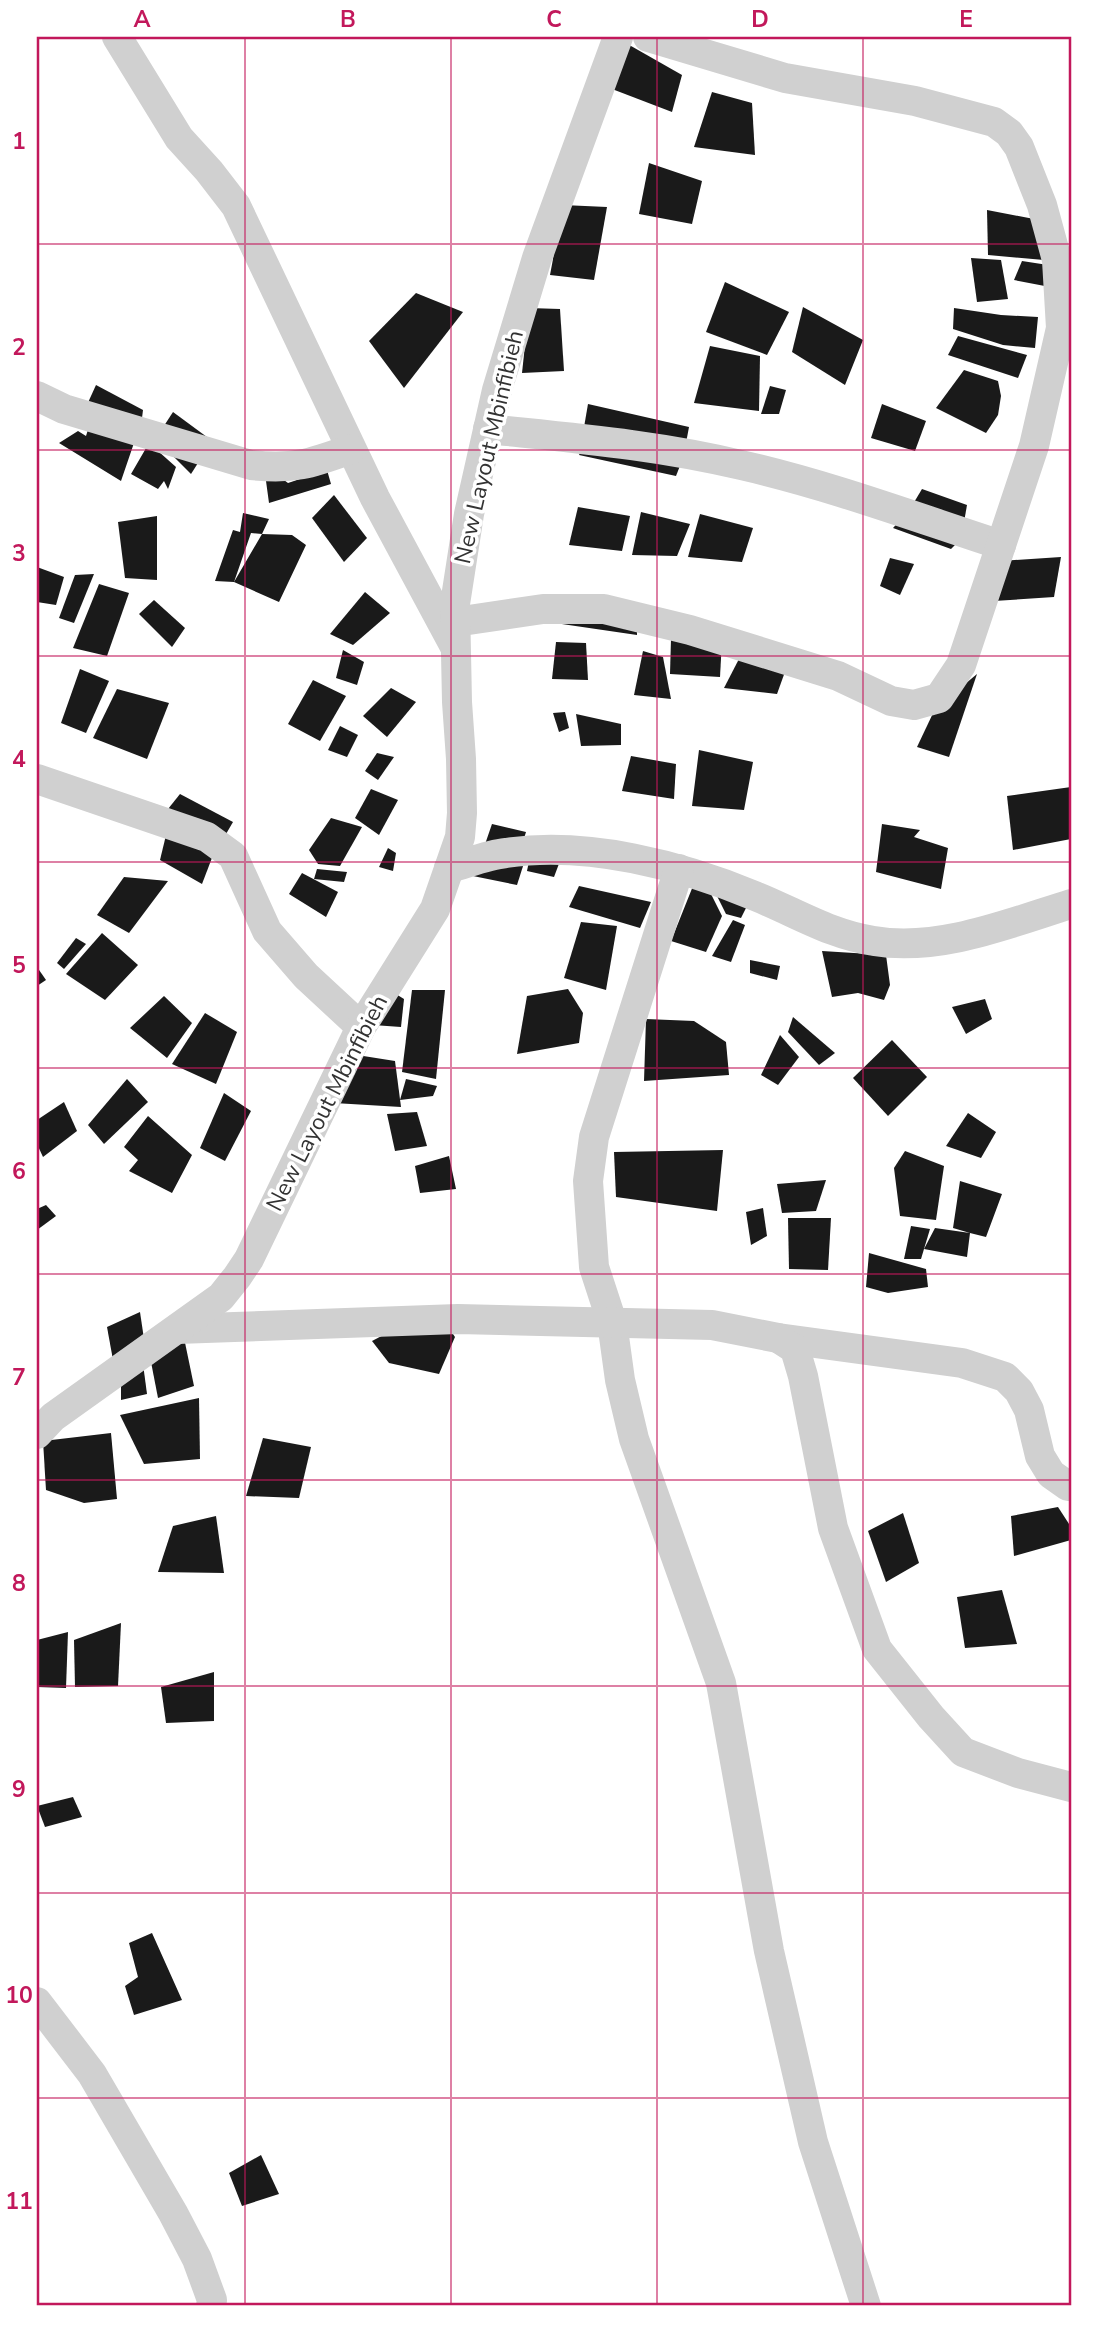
<svg xmlns="http://www.w3.org/2000/svg" width="1108" height="2343" font-family="'Nunito Sans',sans-serif">
	<style>
		.building { fill: #1a1a1a }
		.lines { fill: none; stroke-linecap: round; stroke-linejoin: round }
		.minor { stroke: #d0d0d0; stroke-width: 30 }
		.grid { fill: none; stroke: #c2185b; stroke-width: 2; stroke-opacity: 0.55 }
		.labels { text-anchor: middle; dominant-baseline: central; stroke-width: 7; stroke-linejoin: round; paint-order: stroke }
		.street-label { font-size: 23px; fill: #333; stroke: #fff }
		.neatline { fill: none; stroke: #c2185b; stroke-width: 2.5 }
		.grid-label { font-size: 23px; text-anchor: middle; font-weight: bold; fill: #c2185b }
	</style>
	<rect width="100%" height="100%" fill="#fff"/>
	<g class="building">
		<polygon points="624,42 682,75 672,112 612,89"/>
		<polygon points="712,92 752,103 755,155 694,147"/>
		<polygon points="649,163 702,181 692,224 639,214"/>
		<polygon points="563,205 607,207 594,280 550,275"/>
		<polygon points="987,210 1034,219 1044,260 988,255"/>
		<polygon points="971,258 1001,260 1008,299 977,302"/>
		<polygon points="1022,261 1048,265 1050,287 1014,280"/>
		<polygon points="725,282 789,312 767,355 706,332"/>
		<polygon points="416,293 463,312 404,388 369,341"/>
		<polygon points="803,307 863,340 845,385 792,352"/>
		<polygon points="529,308 560,309 564,371 522,373"/>
		<polygon points="954,308 1001,315 1038,317 1035,348 1003,345 953,329"/>
		<polygon points="958,336 1027,355 1018,378 948,355"/>
		<polygon points="710,346 760,356 759,411 694,403"/>
		<polygon points="964,370 998,381 1001,396 998,415 986,433 936,408"/>
		<polygon points="96,385 143,410 141,426 86,407"/>
		<polygon points="770,386 786,390 779,414 761,414"/>
		<polygon points="588,404 689,427 685,448 583,433"/>
		<polygon points="882,404 926,421 915,451 871,438"/>
		<polygon points="173,412 211,440 160,432"/>
		<polygon points="92,417 135,440 121,481 59,443 78,431 86,436"/>
		<polygon points="149,443 176,467 168,489 164,481 158,489 131,474"/>
		<polygon points="584,443 683,458 676,476 579,455"/>
		<polygon points="168,451 198,463 191,474"/>
		<polygon points="327,470 331,484 269,503 266,481 277,475 288,483"/>
		<polygon points="922,489 967,505 963,528 910,509"/>
		<polygon points="334,495 367,538 344,562 312,518"/>
		<polygon points="578,507 630,516 622,551 569,545"/>
		<polygon points="641,512 690,524 677,556 632,555"/>
		<polygon points="243,513 269,519 262,534 251,533 234,582 262,534 292,535 306,545 279,602 234,582 215,581 233,530 240,532"/>
		<polygon points="700,514 753,528 742,562 688,557"/>
		<polygon points="157,516 157,580 125,578 118,522"/>
		<polygon points="903,517 963,537 951,549 893,528"/>
		<polygon points="1061,557 1054,597 994,601 1001,561"/>
		<polygon points="890,558 914,564 900,595 880,586"/>
		<polygon points="37,567 64,577 56,605 37,602"/>
		<polygon points="94,574 74,623 59,618 75,575"/>
		<polygon points="99,584 129,593 107,656 73,648"/>
		<polygon points="365,592 390,613 353,645 330,634"/>
		<polygon points="154,600 185,628 172,647 139,614"/>
		<polygon points="637,622 637,635 555,623"/>
		<polygon points="671,639 722,640 720,677 670,674"/>
		<polygon points="556,642 586,643 588,680 552,679"/>
		<polygon points="343,650 364,662 357,685 336,678"/>
		<polygon points="643,651 663,657 671,699 634,695"/>
		<polygon points="740,657 786,669 777,694 724,688"/>
		<polygon points="80,669 109,681 86,733 61,723"/>
		<polygon points="977,674 949,757 917,747 935,709"/>
		<polygon points="313,680 346,696 320,741 288,724"/>
		<polygon points="391,688 416,702 387,737 363,716"/>
		<polygon points="117,689 169,703 147,759 93,738"/>
		<polygon points="565,712 569,728 559,732 553,713"/>
		<polygon points="576,714 621,724 621,745 581,746"/>
		<polygon points="340,726 358,735 347,757 328,750"/>
		<polygon points="699,750 753,762 744,810 692,806"/>
		<polygon points="377,753 394,757 378,780 365,771"/>
		<polygon points="631,756 676,764 674,799 622,791"/>
		<polygon points="1071,787 1071,839 1013,850 1007,796"/>
		<polygon points="371,789 398,800 379,835 355,818"/>
		<polygon points="180,794 233,822 219,846 164,814"/>
		<polygon points="331,818 362,827 340,866 318,864 309,850"/>
		<polygon points="492,824 526,832 521,848 482,853"/>
		<polygon points="882,824 920,830 914,837 948,848 941,889 876,872"/>
		<polygon points="167,831 215,850 202,884 160,860"/>
		<polygon points="388,848 396,853 393,871 379,867"/>
		<polygon points="563,853 554,877 527,871 530,856"/>
		<polygon points="524,863 517,885 468,875"/>
		<polygon points="317,869 347,872 344,882 314,879"/>
		<polygon points="302,873 338,892 326,917 289,894"/>
		<polygon points="124,877 168,881 129,933 97,915"/>
		<polygon points="579,886 651,902 640,928 569,907"/>
		<polygon points="693,886 711,894 722,916 706,952 671,941"/>
		<polygon points="715,892 751,898 741,918 726,914"/>
		<polygon points="733,920 745,925 731,962 712,956"/>
		<polygon points="581,922 617,926 606,990 564,978"/>
		<polygon points="102,933 138,965 105,1000 66,974"/>
		<polygon points="76,938 86,944 64,969 57,963"/>
		<polygon points="822,951 886,955 890,985 884,1000 858,993 832,997"/>
		<polygon points="750,960 780,966 777,980 750,973"/>
		<polygon points="37,967 46,980 37,986"/>
		<polygon points="568,989 583,1013 579,1043 517,1054 527,996"/>
		<polygon points="412,990 445,990 436,1079 402,1072"/>
		<polygon points="391,991 404,999 401,1027 373,1025"/>
		<polygon points="164,996 192,1023 167,1058 130,1028"/>
		<polygon points="985,999 992,1019 966,1034 952,1007"/>
		<polygon points="205,1013 237,1032 216,1084 172,1064"/>
		<polygon points="793,1017 835,1053 819,1065 788,1032"/>
		<polygon points="646,1019 694,1021 726,1042 729,1075 644,1081"/>
		<polygon points="780,1035 799,1057 778,1085 761,1075"/>
		<polygon points="892,1040 927,1077 888,1116 853,1078"/>
		<polygon points="357,1055 395,1061 401,1107 334,1103"/>
		<polygon points="127,1079 148,1102 104,1144 88,1125"/>
		<polygon points="406,1079 437,1086 433,1096 400,1100"/>
		<polygon points="224,1093 251,1111 225,1161 200,1148"/>
		<polygon points="64,1102 77,1131 43,1157 37,1144 37,1120"/>
		<polygon points="417,1112 427,1146 395,1151 387,1114"/>
		<polygon points="968,1113 996,1132 981,1158 946,1146"/>
		<polygon points="148,1116 192,1155 172,1193 129,1171 138,1160 124,1147"/>
		<polygon points="723,1150 717,1211 616,1197 614,1152"/>
		<polygon points="905,1151 944,1166 936,1220 900,1216 894,1168"/>
		<polygon points="449,1156 456,1189 420,1193 415,1166"/>
		<polygon points="826,1180 816,1211 782,1213 777,1184"/>
		<polygon points="960,1181 1002,1194 986,1237 970,1233 967,1257 924,1249 935,1228 970,1233 953,1228"/>
		<polygon points="46,1205 56,1216 37,1230 37,1209"/>
		<polygon points="763,1208 767,1236 751,1245 746,1212"/>
		<polygon points="788,1218 831,1218 828,1270 789,1269"/>
		<polygon points="911,1226 930,1229 921,1259 904,1259"/>
		<polygon points="869,1253 926,1269 928,1287 888,1293 866,1287"/>
		<polygon points="140,1312 144,1339 113,1360 107,1327"/>
		<polygon points="447,1325 455,1337 439,1374 389,1363 372,1341 393,1330"/>
		<polygon points="183,1333 194,1386 158,1398 151,1362"/>
		<polygon points="143,1364 147,1394 121,1400 121,1377"/>
		<polygon points="199,1398 200,1459 144,1464 120,1415"/>
		<polygon points="111,1433 117,1499 84,1503 46,1490 43,1441"/>
		<polygon points="263,1438 311,1447 299,1498 246,1496"/>
		<polygon points="1058,1507 1071,1527 1071,1540 1014,1556 1011,1516"/>
		<polygon points="903,1513 919,1563 886,1582 868,1531"/>
		<polygon points="216,1516 224,1573 158,1572 173,1526"/>
		<polygon points="1002,1590 1017,1644 965,1648 957,1597"/>
		<polygon points="121,1623 118,1686 75,1687 74,1640"/>
		<polygon points="68,1632 66,1688 37,1687 37,1640"/>
		<polygon points="214,1672 214,1721 166,1723 161,1687"/>
		<polygon points="73,1797 82,1817 45,1827 37,1806"/>
		<polygon points="152,1933 182,2000 134,2015 125,1986 138,1977 129,1943"/>
		<polygon points="261,2155 279,2194 242,2206 229,2173"/>
	</g>
	<g class="lines">
		<g class="minor">
			<polyline points="117,37 179,138 209,171 236,206 375,498 454,645"/>
			<path d="M37,396L64,409L251,465C294,470 312,463 351,449"/>
			<path d="M488,429C573,438 658,445 741,465C829,485 915,517 1001,545"/>
			<polyline points="455,622 543,609 604,609 690,630 838,676 891,701 914,705 939,698 961,665 1034,446 1061,328 1057,260 1042,205 1019,147 1009,133 994,122 915,101 785,78 648,37"/>
			<polyline points="37,779 207,837 233,856 267,931 306,976 361,1027"/>
			<path d="M449,868C468,863 487,855 506,853C587,841 681,865 755,896C795,912 831,935 874,941C939,952 1010,923 1071,904"/>
			<polyline points="679,869 594,1137 588,1181 594,1267 612,1322 620,1380 634,1439 721,1683 769,1951 813,2142 866,2306"/>
			<polyline points="177,1329 458,1319 712,1325 778,1338 962,1363 1005,1377 1019,1391 1029,1410 1040,1456 1051,1474 1068,1486"/>
			<polyline points="778,1338 795,1349 803,1376 833,1528 877,1649 931,1717 963,1752 1018,1773 1071,1787"/>
			<polyline points="37,1434 53,1417 221,1297 237,1277 249,1259 361,1027 435,909 460,837 462,813 461,759 457,702 455,604 469,514 497,390 537,258 618,37"/>
			<polyline points="37,2002 92,2074 173,2213 197,2259 212,2300 211,2306"/>
		</g>
	</g>
	<path class="grid" d="M245,37V2306M451,37V2306M657,37V2306M863,37V2306M37,244H1071M37,450H1071M37,656H1071M37,862H1071M37,1068H1071M37,1274H1071M37,1480H1071M37,1686H1071M37,1893H1071M37,2098H1071"/>
	<g class="labels">
		<g class="street-label">
			<text transform="translate(489 447) rotate(-77)">New Layout Mbinfibieh</text>
			<text transform="translate(327 1103) rotate(-63)">New Layout Mbinfibieh</text>
		</g>
	</g>
	<rect width="1108" height="2343" fill="none" stroke="#ffffff" stroke-width="77"/>
	<rect x="38" y="38" width="1032" height="2266" class="neatline"/>
	<g class="grid-label">
		<text x="142" y="27">A</text>
		<text x="348" y="27">B</text>
		<text x="554" y="27">C</text>
		<text x="760" y="27">D</text>
		<text x="966" y="27">E</text>
		<text x="19" y="149">1</text>
		<text x="19" y="355">2</text>
		<text x="19" y="561">3</text>
		<text x="19" y="767">4</text>
		<text x="19" y="973">5</text>
		<text x="19" y="1179">6</text>
		<text x="19" y="1385">7</text>
		<text x="19" y="1591">8</text>
		<text x="19" y="1797">9</text>
		<text x="19" y="2003">10</text>
		<text x="19" y="2209">11</text>
	</g>
</svg>
